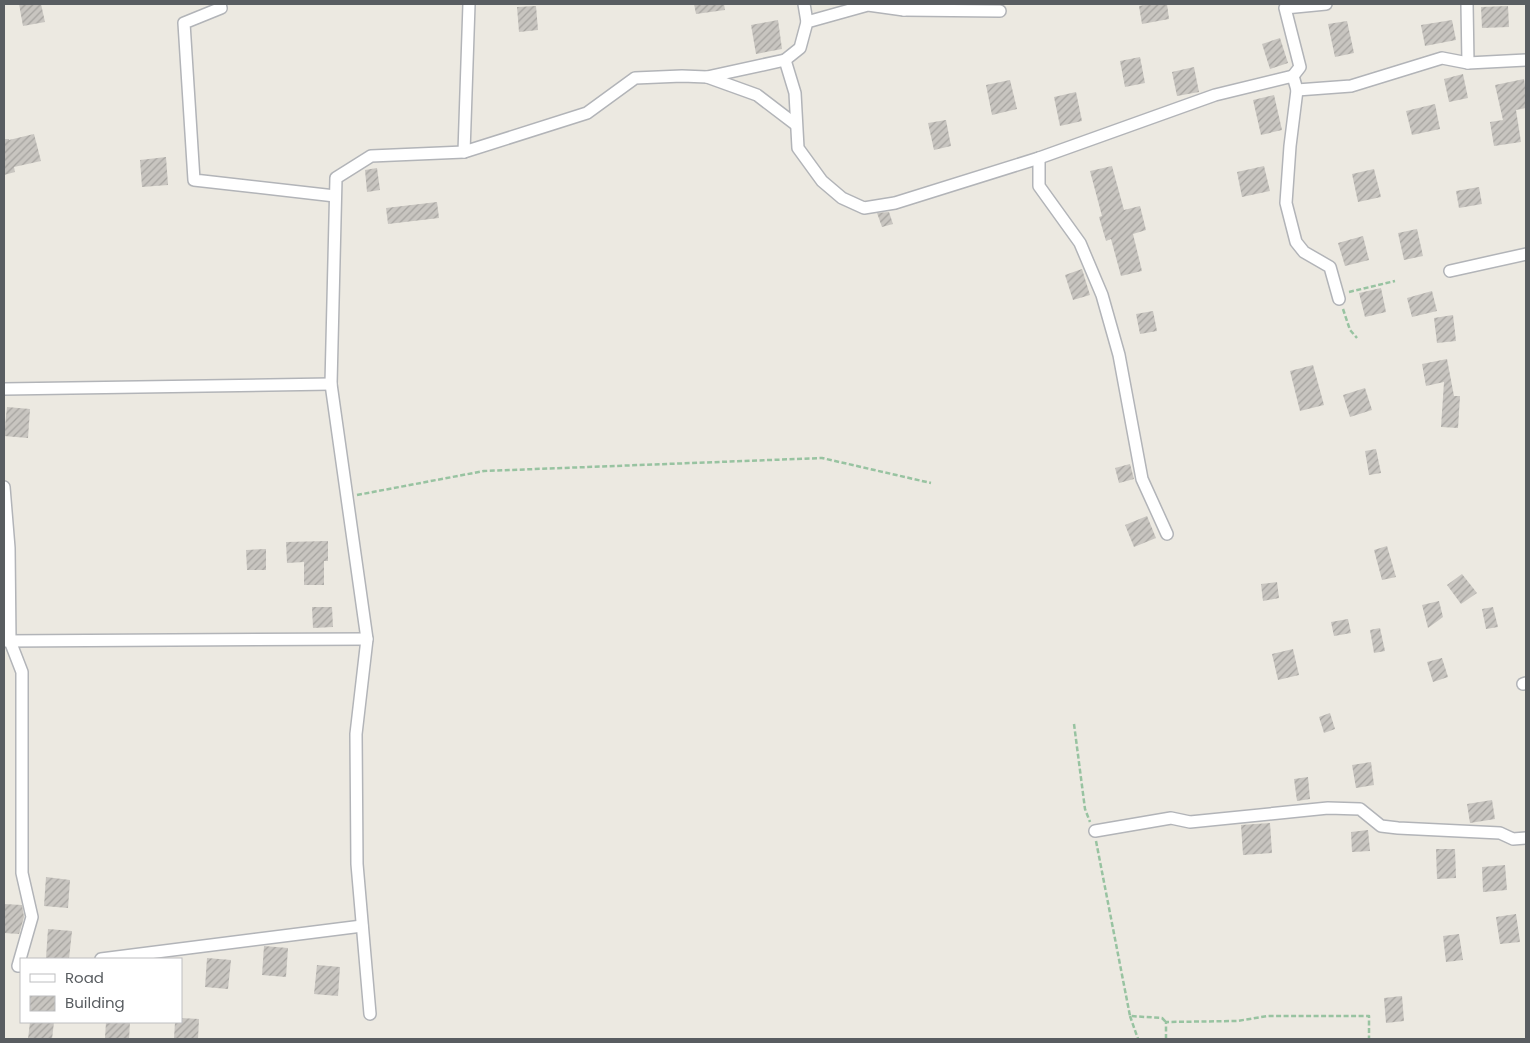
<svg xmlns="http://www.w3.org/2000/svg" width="1530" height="1043" font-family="Poppins,sans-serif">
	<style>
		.building { fill: url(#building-hatch) }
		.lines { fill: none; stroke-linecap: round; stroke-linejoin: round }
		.street-casing { stroke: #b2b4b8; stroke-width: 14 }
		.path { stroke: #98c3a1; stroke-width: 2.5; stroke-dasharray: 5 2.5; stroke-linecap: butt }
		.street { stroke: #fff; stroke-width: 11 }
	</style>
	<defs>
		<pattern id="building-hatch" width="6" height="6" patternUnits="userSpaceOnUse" patternTransform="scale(1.25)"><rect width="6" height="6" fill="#c8c5c0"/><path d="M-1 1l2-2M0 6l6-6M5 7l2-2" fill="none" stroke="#a5a39f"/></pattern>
	</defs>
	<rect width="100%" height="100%" fill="#ece9e1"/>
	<g class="building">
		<polygon points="19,4 41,4 45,22 23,26"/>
		<polygon points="694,4 724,4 725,10 696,14"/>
		<polygon points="1151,4 1167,4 1169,19 1142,24 1139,6"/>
		<polygon points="536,6 538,30 519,32 517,7"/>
		<polygon points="1508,6 1509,27 1482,28 1481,7"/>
		<polygon points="778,20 782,49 756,54 751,25"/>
		<polygon points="1452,20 1456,40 1425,46 1421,25"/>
		<polygon points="1347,21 1354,53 1335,57 1328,24"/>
		<polygon points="1280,38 1288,63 1270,69 1262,44"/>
		<polygon points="1140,57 1145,83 1125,87 1120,61"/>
		<polygon points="1194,67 1199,92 1177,96 1172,72"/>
		<polygon points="1463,74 1468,98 1449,102 1444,79"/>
		<polygon points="1524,79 1526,91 1526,108 1516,110 1521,142 1494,146 1490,122 1503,120 1495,85"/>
		<polygon points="1010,80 1017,109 992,115 986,85"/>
		<polygon points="1076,92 1082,121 1060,126 1054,97"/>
		<polygon points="1274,95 1282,130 1261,135 1253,100"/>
		<polygon points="1435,104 1440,129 1412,135 1406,111"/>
		<polygon points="946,120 951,146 934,150 928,123"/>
		<polygon points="34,134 41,161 14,167 15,172 4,175 4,139 9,139 9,140"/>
		<polygon points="166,157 168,185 142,187 140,160"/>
		<polygon points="1112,166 1124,210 1140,206 1146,230 1133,234 1142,271 1121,276 1111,239 1106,241 1099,217 1102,216 1090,171"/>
		<polygon points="1264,166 1270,191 1242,197 1237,172"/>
		<polygon points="377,168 380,190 367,192 365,170"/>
		<polygon points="1374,169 1381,197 1358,202 1352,174"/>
		<polygon points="1479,187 1482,204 1459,208 1456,191"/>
		<polygon points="437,202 439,218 388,224 386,208"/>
		<polygon points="889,212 893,224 882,227 877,213"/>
		<polygon points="1417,229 1423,256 1404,260 1398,233"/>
		<polygon points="1363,236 1369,260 1345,266 1338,243"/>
		<polygon points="1082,269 1090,295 1073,300 1065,275"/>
		<polygon points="1381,288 1386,312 1365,317 1359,293"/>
		<polygon points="1432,291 1437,311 1412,317 1407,298"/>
		<polygon points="1153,311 1157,331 1140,334 1136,314"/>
		<polygon points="1453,315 1456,341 1437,343 1434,318"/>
		<polygon points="1447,359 1454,396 1460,396 1458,428 1441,427 1444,382 1426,386 1422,364"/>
		<polygon points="1313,365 1324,405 1300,411 1290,371"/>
		<polygon points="1365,388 1372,410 1350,417 1343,395"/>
		<polygon points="7,407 30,409 28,438 4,436"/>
		<polygon points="1376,449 1381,473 1369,475 1365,451"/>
		<polygon points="1130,464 1134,479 1119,483 1115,468"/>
		<polygon points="1147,516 1156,538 1134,547 1125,525"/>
		<polygon points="328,541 328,561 324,561 324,585 304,585 304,562 287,563 286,542"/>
		<polygon points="1387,546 1396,577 1382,580 1374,550"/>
		<polygon points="266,549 266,570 247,570 246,550"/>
		<polygon points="1462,574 1477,593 1461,604 1447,585"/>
		<polygon points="1277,582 1279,598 1263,601 1261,584"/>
		<polygon points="1439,601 1443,617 1428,628 1422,605"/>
		<polygon points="312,607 332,607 333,627 313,628"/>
		<polygon points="1493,607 1498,627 1486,629 1482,609"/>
		<polygon points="1348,619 1351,633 1334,636 1331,622"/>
		<polygon points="1380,628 1385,651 1374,653 1370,630"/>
		<polygon points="1293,649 1299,675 1278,680 1272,654"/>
		<polygon points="1442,658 1448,677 1433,682 1427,662"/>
		<polygon points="1330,713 1335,729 1324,733 1319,717"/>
		<polygon points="1371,762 1374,785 1356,788 1352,765"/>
		<polygon points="1308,777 1310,799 1297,801 1294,779"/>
		<polygon points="1492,800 1495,819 1470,823 1467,804"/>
		<polygon points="1270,823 1272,853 1243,855 1241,825"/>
		<polygon points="1368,830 1370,851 1352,852 1351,832"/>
		<polygon points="1436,849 1455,849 1456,878 1437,879"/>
		<polygon points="1505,865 1507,890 1483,892 1482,867"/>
		<polygon points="46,877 70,880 68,908 44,906"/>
		<polygon points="4,904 22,905 24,917 19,934 4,933"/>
		<polygon points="1516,914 1520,942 1500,944 1496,917"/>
		<polygon points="48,929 72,931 69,959 46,958"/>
		<polygon points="1459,934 1463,960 1446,962 1443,936"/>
		<polygon points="264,946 288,948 286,977 262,975"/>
		<polygon points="207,958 231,960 228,989 205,987"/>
		<polygon points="317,965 340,967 338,996 314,994"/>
		<polygon points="1402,996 1404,1021 1386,1023 1384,998"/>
		<polygon points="181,1018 199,1019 198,1039 174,1039 175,1022 181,1022"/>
		<polygon points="30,1022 54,1022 52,1039 28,1039"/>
		<polygon points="106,1022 130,1022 129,1039 105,1038"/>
	</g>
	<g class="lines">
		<g class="street-casing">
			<g id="street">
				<polyline points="220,4 221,8 184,23 194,180 335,196"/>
				<polyline points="469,4 464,152 587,113 635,78 682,76 707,77 785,60 795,93 798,148 822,181 842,198 864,208 895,203 1039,158 1039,186 1080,243 1102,295 1119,355 1142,479 1167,534"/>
				<polyline points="804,4 807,22"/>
				<polyline points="902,4 904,10 1000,11"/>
				<polyline points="1467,4 1468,63"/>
				<polyline points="785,60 800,48 807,22 868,5 904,10"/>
				<polyline points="1293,76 1300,67 1285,8 1326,4"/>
				<polyline points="707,77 757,95 795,124"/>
				<polyline points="1297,90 1290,146 1286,203 1296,242 1304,252 1330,267 1339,299"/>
				<polyline points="1039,158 1215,95 1293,76 1297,90 1351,86 1442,58 1468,63 1526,60"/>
				<polyline points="1450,271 1526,254"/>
				<polyline points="4,389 331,384"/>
				<polyline points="4,487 9,548 10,641 22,672 22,873 32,917 18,966 21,966"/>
				<polyline points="4,641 367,639"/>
				<polyline points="1523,684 1526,683"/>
				<polyline points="1095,831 1171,818 1190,822 1328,808 1360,809 1381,826 1398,828 1500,833 1513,839 1526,838"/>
				<polyline points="101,959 362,926"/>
				<polyline points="370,1014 357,864 356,734 367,639 331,384 336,178 371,156 464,152"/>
			</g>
		</g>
		<g class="path">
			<polyline points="1349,292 1395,281"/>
			<polyline points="1343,309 1350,330 1357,338"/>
			<polyline points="357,495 484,471 822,458 931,483"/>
			<polyline points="1074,724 1085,809 1090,822"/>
			<polyline points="1096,841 1130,1016 1162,1018 1166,1022"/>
			<polyline points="1130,1016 1138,1039"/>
			<polyline points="1166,1039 1166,1022 1237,1021 1268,1016 1369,1016 1369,1039"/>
		</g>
		<use href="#street" class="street"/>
	</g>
	<rect width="1530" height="1043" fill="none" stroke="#595d61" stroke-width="10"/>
	<rect x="20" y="958" width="162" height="65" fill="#ffffff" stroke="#bdbec0"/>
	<rect x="30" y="974" width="25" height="8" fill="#ffffff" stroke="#bdbec0"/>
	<text x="65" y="983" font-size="15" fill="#595d61">Road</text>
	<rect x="30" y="996" width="25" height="15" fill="url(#building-hatch)" stroke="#bdbec0"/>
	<text x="65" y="1008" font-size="15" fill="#595d61">Building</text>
</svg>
